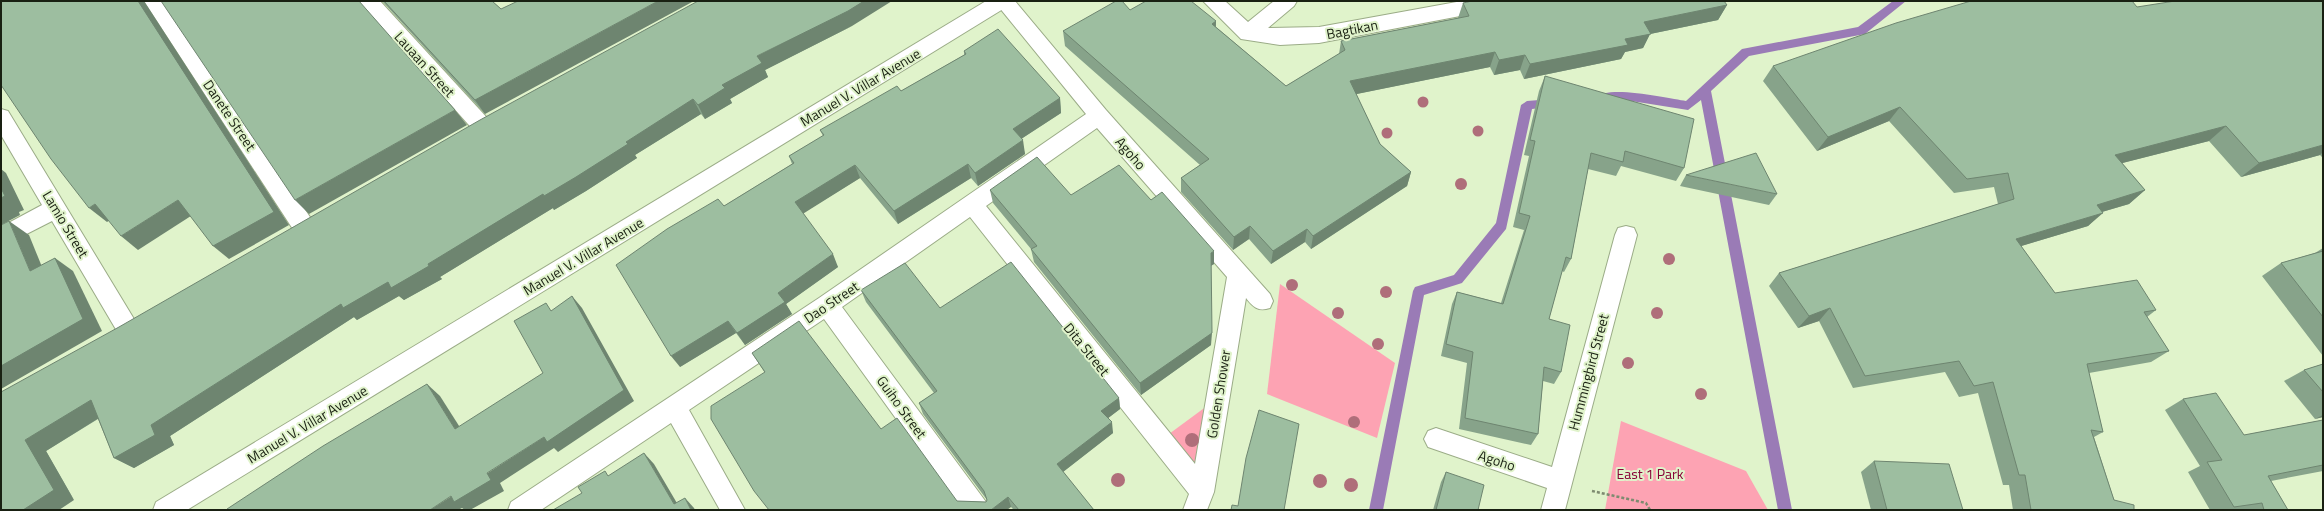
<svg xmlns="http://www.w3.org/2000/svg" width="2324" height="511" font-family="'Titillium Web',sans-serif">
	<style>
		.green { fill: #fda3b3 }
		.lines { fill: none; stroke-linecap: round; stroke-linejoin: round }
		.stream { fill: #9a7bb6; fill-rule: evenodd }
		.street-casing { stroke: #9bac87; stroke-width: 2 }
		.secondary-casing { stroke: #9bac87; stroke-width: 2 }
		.path { stroke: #7e8b70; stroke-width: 2.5; stroke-dasharray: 3 2; stroke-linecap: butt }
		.street { fill: #fff; fill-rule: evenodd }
		.secondary { fill: #fff; fill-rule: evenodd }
		.tree { fill: #af6e7a }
		.wall { fill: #87a38a }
		.shaded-wall { fill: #6e8570 }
		.building { fill: #9dbea0; stroke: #6e8570 }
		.labels { text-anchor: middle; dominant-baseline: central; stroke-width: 4; stroke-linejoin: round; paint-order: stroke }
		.street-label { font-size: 14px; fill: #192012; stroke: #e0f3cb }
		.park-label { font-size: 14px; fill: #870237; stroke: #e0f3cb }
	</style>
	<rect width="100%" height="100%" fill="#e0f3cb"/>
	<g class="green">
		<polygon points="1280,284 1395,363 1377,438 1267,394"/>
		<polygon points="1207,406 1195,471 1169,434"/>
		<polygon points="1621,421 1746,471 1768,510 1605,510"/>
	</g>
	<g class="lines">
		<g class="stream">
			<path d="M1893,1H1906L1865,34L1749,56L1711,91L1792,510H1778L1701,100L1688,110L1625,100L1603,102L1597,98C1605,84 1671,99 1686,101L1742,49L1858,27Z"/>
			<polygon points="1552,99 1558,103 1556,106 1532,109 1506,229 1462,283 1424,295 1383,510 1369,510 1413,291 1415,287 1454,275 1496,223 1521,105 1527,101"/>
		</g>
		<g class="street-casing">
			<g id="street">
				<polygon points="144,1 164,1 314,223 317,230 314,237 306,239 298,237"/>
				<polygon points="358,1 380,1 490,121 493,127 490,133 483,135 476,133"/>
				<path d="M994,1H1015L1106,110L1270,294L1273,301L1270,308C1258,312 1253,307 1246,298L1214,492L1207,510H1183L1189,494L970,217L842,307L986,502L989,510H962L824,319L689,410L745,510H720L671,423L541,510H508L511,502L819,298L1086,114ZM1097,128L1227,277L1195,464L986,206Z"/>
				<polygon points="1203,1 1225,1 1248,22 1274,1 1297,1 1294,6 1268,28 1319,27 1462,1 1512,1 1509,6 1502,8 1319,43 1280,45 1241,39"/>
				<polygon points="1,109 8,111 137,324 140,331 137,338 129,341 121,338 52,221 1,247 1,227 42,205 1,135"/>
				<polygon points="1626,226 1634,228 1637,235 1565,510 1541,510 1547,488 1428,447 1424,439 1428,431 1436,428 1552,467 1615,235 1618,228"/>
			</g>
		</g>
		<g class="secondary-casing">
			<polygon id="secondary" points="986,1 1011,1 1008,6 187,510 153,510 156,502"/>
		</g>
		<polyline class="path" points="1592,491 1646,503 1650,510"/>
		<use href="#street" class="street"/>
		<use href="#secondary" class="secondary"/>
	</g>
	<g class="tree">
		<circle cx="1423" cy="102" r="5.5"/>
		<circle cx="1478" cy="131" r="5.5"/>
		<circle cx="1387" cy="133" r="5.5"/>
		<circle cx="1461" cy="184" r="6"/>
		<circle cx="1669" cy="259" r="6"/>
		<circle cx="1292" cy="285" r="6"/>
		<circle cx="1386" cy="292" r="6"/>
		<circle cx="1338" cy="313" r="6"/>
		<circle cx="1657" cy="313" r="6"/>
		<circle cx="1378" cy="344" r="6"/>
		<circle cx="1628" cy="363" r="6"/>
		<circle cx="1701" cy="394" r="6"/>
		<circle cx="1354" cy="422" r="6"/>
		<circle cx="1192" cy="440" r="7"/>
		<circle cx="1118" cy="480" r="7"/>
		<circle cx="1320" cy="481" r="7"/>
		<circle cx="1351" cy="485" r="7"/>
	</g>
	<g class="wall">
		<polygon points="382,1 492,1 501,9 485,114"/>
		<polygon points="2323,1 2323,158 2320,155 2241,177 2209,141 2122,163 2145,190 2129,204 2102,212 2088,226 2021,246 2055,293 2156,310 2147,317 2169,351 2151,362 2089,373 2103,432 2094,437 2114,500 2134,510 2013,510 2009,485 2003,485 1978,393 1959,397 1945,372 1853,388 1819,321 1798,328 1769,286 1779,273 1998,204 1994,187 1954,193 1889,121 1817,151 1763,81 1773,66 2137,7"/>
		<polygon points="1463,3 1727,5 1718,20 1650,34 1643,48 1625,52 1621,59 1524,79 1520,70 1494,75 1490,67 1356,94 1380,144 1411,172 1407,186 1311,249 1305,242 1271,264 1249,239 1233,250 1181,192 1181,178 1200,165 1065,46 1063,31 1130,10 1216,21 1216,27 1286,86 1339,54 1341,41 1458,18"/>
		<polygon points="852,26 765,70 768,77 730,99 732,103 705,119 701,114 635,155 637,158 586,191 554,210 553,208 440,277 442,279 404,300 399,296 357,320 354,317 170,436 174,445 134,468 114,458 98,419 46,451 74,500 1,392"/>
		<polygon points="964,51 1060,98 1061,113 1021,139 1025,154 978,186 971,178 898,224 860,178 803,213 838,267 786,304 792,314 745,345 736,333 680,367 724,206 792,164 789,156 823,136 820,130 901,91 964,55"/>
		<polygon points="1545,76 1684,168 1676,181 1621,166 1616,176 1588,169 1571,259 1564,272 1562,271 1549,319 1561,372 1554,384 1543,381 1538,434 1531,445 1459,429 1467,363 1441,356 1452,304 1457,292 1501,303 1524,230 1513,227 1529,156 1524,155 1539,91"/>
		<polygon points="1686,175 1777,194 1769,205 1680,186"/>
		<polygon points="990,190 1151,200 1214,264 1211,266 1211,345 1141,395 1034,262 1031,249 993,203"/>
		<polygon points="2323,248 2323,356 2262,276 2281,263 2315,253"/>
		<polygon points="861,290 940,308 1119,398 1120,409 1108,418 1113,433 1063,472 1094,510 1014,510 1011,507 769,510 765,373 752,353 881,429 957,501 986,502 987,500 923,414 919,403 934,393 866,302"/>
		<polygon points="2323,364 2323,417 2315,419 2284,381 2304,370"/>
		<polygon points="2183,399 2244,435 2323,420 2323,471 2271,481 2288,510 2210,510 2188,472 2200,466 2165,410"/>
		<polygon points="1874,461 1963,510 1871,510 1861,472"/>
		<polygon points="1446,472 1478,510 1433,510 1441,482"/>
	</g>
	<g class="shaded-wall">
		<polygon points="138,1 144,1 289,225 229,259 213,246"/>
		<polygon points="658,1 694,1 485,114 475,100"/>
		<polygon points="864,1 892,1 852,26 765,70 768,77 730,99 732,103 705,119 698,105 757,56"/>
		<polygon points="1727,5 1718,20 1650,34 1643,48 1625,52 1621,59 1524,79 1530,64 1625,39 1644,22"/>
		<polygon points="1216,21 1215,36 1212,24"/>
		<polygon points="1495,52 1490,67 1347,96 1350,81"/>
		<polygon points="1525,55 1520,70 1494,75 1499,60"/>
		<polygon points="1060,98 1061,113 1015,143 1013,129"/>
		<polygon points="693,99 701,114 635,155 637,158 586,191 554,210 553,208 440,277 442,279 404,300 399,296 357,320 354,317 170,436 174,445 134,468 114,458 151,425 341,304 428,264 626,142"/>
		<polygon points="1900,107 1889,121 1817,151 1828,137"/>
		<polygon points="455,110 467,125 309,214 295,200"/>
		<polygon points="2226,126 2209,141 2099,169 2115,155"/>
		<polygon points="1023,140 1025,154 978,186 975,173"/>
		<polygon points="2323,145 2323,152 2320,155 2241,177 2259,163"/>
		<polygon points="968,164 971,178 898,224 894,211"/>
		<polygon points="855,165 860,178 801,215 795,202"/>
		<polygon points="1,169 6,173 24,210 19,212 20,215 1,225"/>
		<polygon points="1411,172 1407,186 1311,249 1313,236"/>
		<polygon points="2145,190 2129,204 2081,218 2097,205"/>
		<polygon points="178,200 194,214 138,250 121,236"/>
		<polygon points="95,204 113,218 107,222 89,208"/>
		<polygon points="2103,213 2088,226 2001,252 2016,239"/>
		<polygon points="9,221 29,235 49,284 30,271"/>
		<polygon points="1250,226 1249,239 1233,250 1234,237"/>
		<polygon points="1307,229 1305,242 1271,264 1273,251"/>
		<polygon points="1214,251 1214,264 1210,266 1211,253"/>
		<polygon points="833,254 838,267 786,304 792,314 745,345 737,333 778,293"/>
		<polygon points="55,258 73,271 102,331 1,389 1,366"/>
		<polygon points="572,296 582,308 634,401 558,452 554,448 500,483 504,491 470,510 465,510 462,508 458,510 430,510 544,437"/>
		<polygon points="1830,308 1819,321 1798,328 1809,316"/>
		<polygon points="728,321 736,333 680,367 671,356"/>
		<polygon points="1212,333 1211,345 1141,395 1140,383"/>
		<polygon points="427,384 440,396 468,440 455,429"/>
		<polygon points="1119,398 1120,409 1103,422 1101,411"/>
		<polygon points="91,400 110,411 46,451 74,500 59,510 23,510 25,440"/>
		<polygon points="2323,415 2323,417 2315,419"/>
		<polygon points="1112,422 1113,433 1059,475 1057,464"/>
		<polygon points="644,453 654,464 681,510 674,504"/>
		<polygon points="1008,497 1011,507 1007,510 991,510"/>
		<polygon points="685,498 694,508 695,510 691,510"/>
	</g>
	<g class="building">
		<polygon points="1,1 138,1 274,212 213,246 178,200 121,236 95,204 89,208 51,159 1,85"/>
		<polygon points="161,1 359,1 455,110 295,200"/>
		<polygon points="384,1 492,1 501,9 518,1 658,1 475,100"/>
		<polygon points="698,1 864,1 848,11 757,56 762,63 722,85 725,88 698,105 693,99 626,142 628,144 576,177 544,196 543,194 428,264 429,266 391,288 388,282 343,308 341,304 151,425 155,435 114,458 91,400 25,440 54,490 23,510 1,510 1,392 119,327 480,120"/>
		<polygon points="1116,1 1122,1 1130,10 1146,1 1191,1 1216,21 1212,24 1286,86 1345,50 1341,41 1469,16 1463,3 1472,1 1724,1 1727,5 1644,22 1651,34 1625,39 1628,45 1530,64 1525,55 1499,60 1495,52 1350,81 1380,144 1411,172 1313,236 1307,229 1273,251 1250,226 1234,237 1181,178 1209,159 1063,31"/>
		<polygon points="1971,1 2132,1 2137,7 2175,1 2323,1 2323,145 2259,163 2226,126 2115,155 2145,190 2097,205 2103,213 2016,239 2055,293 2137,280 2156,310 2144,312 2169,351 2087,364 2103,432 2091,430 2114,500 2134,505 2134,510 2031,510 2025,475 2019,475 1993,382 1974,386 1959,361 1865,376 1830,308 1809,316 1779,273 2014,199 2008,173 1967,179 1900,107 1828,137 1773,66 1896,23"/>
		<polygon points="998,29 1060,98 1013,129 1023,140 975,173 968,164 894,211 855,165 795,202 833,254 778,293 785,302 737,333 728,321 671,356 616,265 667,229 718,199 724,206 794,163 789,156 824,135 820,130 897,86 901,91 966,54 964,51"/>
		<polygon points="1545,76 1694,119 1684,168 1625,151 1623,162 1591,153 1571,259 1566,257 1549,319 1570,325 1561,372 1544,367 1538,434 1465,418 1473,352 1446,344 1457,292 1503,304 1530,216 1519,213 1535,141 1530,140"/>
		<polygon points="1756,153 1777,194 1686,175"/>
		<polygon points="1037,157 1071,195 1119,165 1151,200 1162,192 1214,251 1211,253 1212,333 1140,383 1031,249 1037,246 990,190"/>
		<polygon points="1,188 5,196 1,198"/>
		<polygon points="9,221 30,271 55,258 83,319 1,366 1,225"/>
		<polygon points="2323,251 2323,317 2281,263"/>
		<polygon points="1011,262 1119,398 1101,411 1112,422 1057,464 1094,510 1019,510 1008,497 991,510 769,510 754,491 711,419 711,406 765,372 752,353 799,321 881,429 897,418 957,501 986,502 987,500 984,491 919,403 937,391 861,290 905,263 940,308"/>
		<polygon points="572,296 624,390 547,442 544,437 487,473 491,480 454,502 451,496 430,510 227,510 227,509 323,446 427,384 455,429 543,373 514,321 546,303 551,311"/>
		<polygon points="2323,364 2323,392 2304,370"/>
		<polygon points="2216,393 2244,435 2323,420 2323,465 2268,476 2288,510 2264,510 2262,503 2234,507 2207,462 2222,460 2183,399"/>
		<polygon points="1259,410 1299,424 1284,510 1231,510 1232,505 1238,506 1246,458"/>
		<polygon points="644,453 674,504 685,498 691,510 553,510 582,493 578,487 605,471 608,476"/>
		<polygon points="1874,461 1949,464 1963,510 1887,510"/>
		<polygon points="1446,472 1484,485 1478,510 1436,510"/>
	</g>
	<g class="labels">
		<g class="street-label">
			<text transform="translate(1352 29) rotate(-11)">Bagtikan</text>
			<text transform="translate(425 64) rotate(48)">Lauaan Street</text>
			<text transform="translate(860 87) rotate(-31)">Manuel V. Villar Avenue</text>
			<text transform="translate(230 115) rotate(56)">Danete Street</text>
			<text transform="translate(1131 153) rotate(49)">Agoho</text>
			<text transform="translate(66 224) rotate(59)">Lamio Street</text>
			<text transform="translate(583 256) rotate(-31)">Manuel V. Villar Avenue</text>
			<text transform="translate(831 302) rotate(-34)">Dao Street</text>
			<text transform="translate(1087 349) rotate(51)">Dita Street</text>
			<text transform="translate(1588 372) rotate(-75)">Hummingbird Street</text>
			<text transform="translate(1218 394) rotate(-81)">Golden Shower</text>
			<text transform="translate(902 407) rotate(54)">Guiho Street</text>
			<text transform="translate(307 424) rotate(-31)">Manuel V. Villar Avenue</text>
			<text transform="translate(1497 460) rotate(18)">Agoho</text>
		</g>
		<g class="park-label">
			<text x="1650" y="473">East 1 Park</text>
		</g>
	</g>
	<rect width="2324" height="511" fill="none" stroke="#192012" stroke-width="4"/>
</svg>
